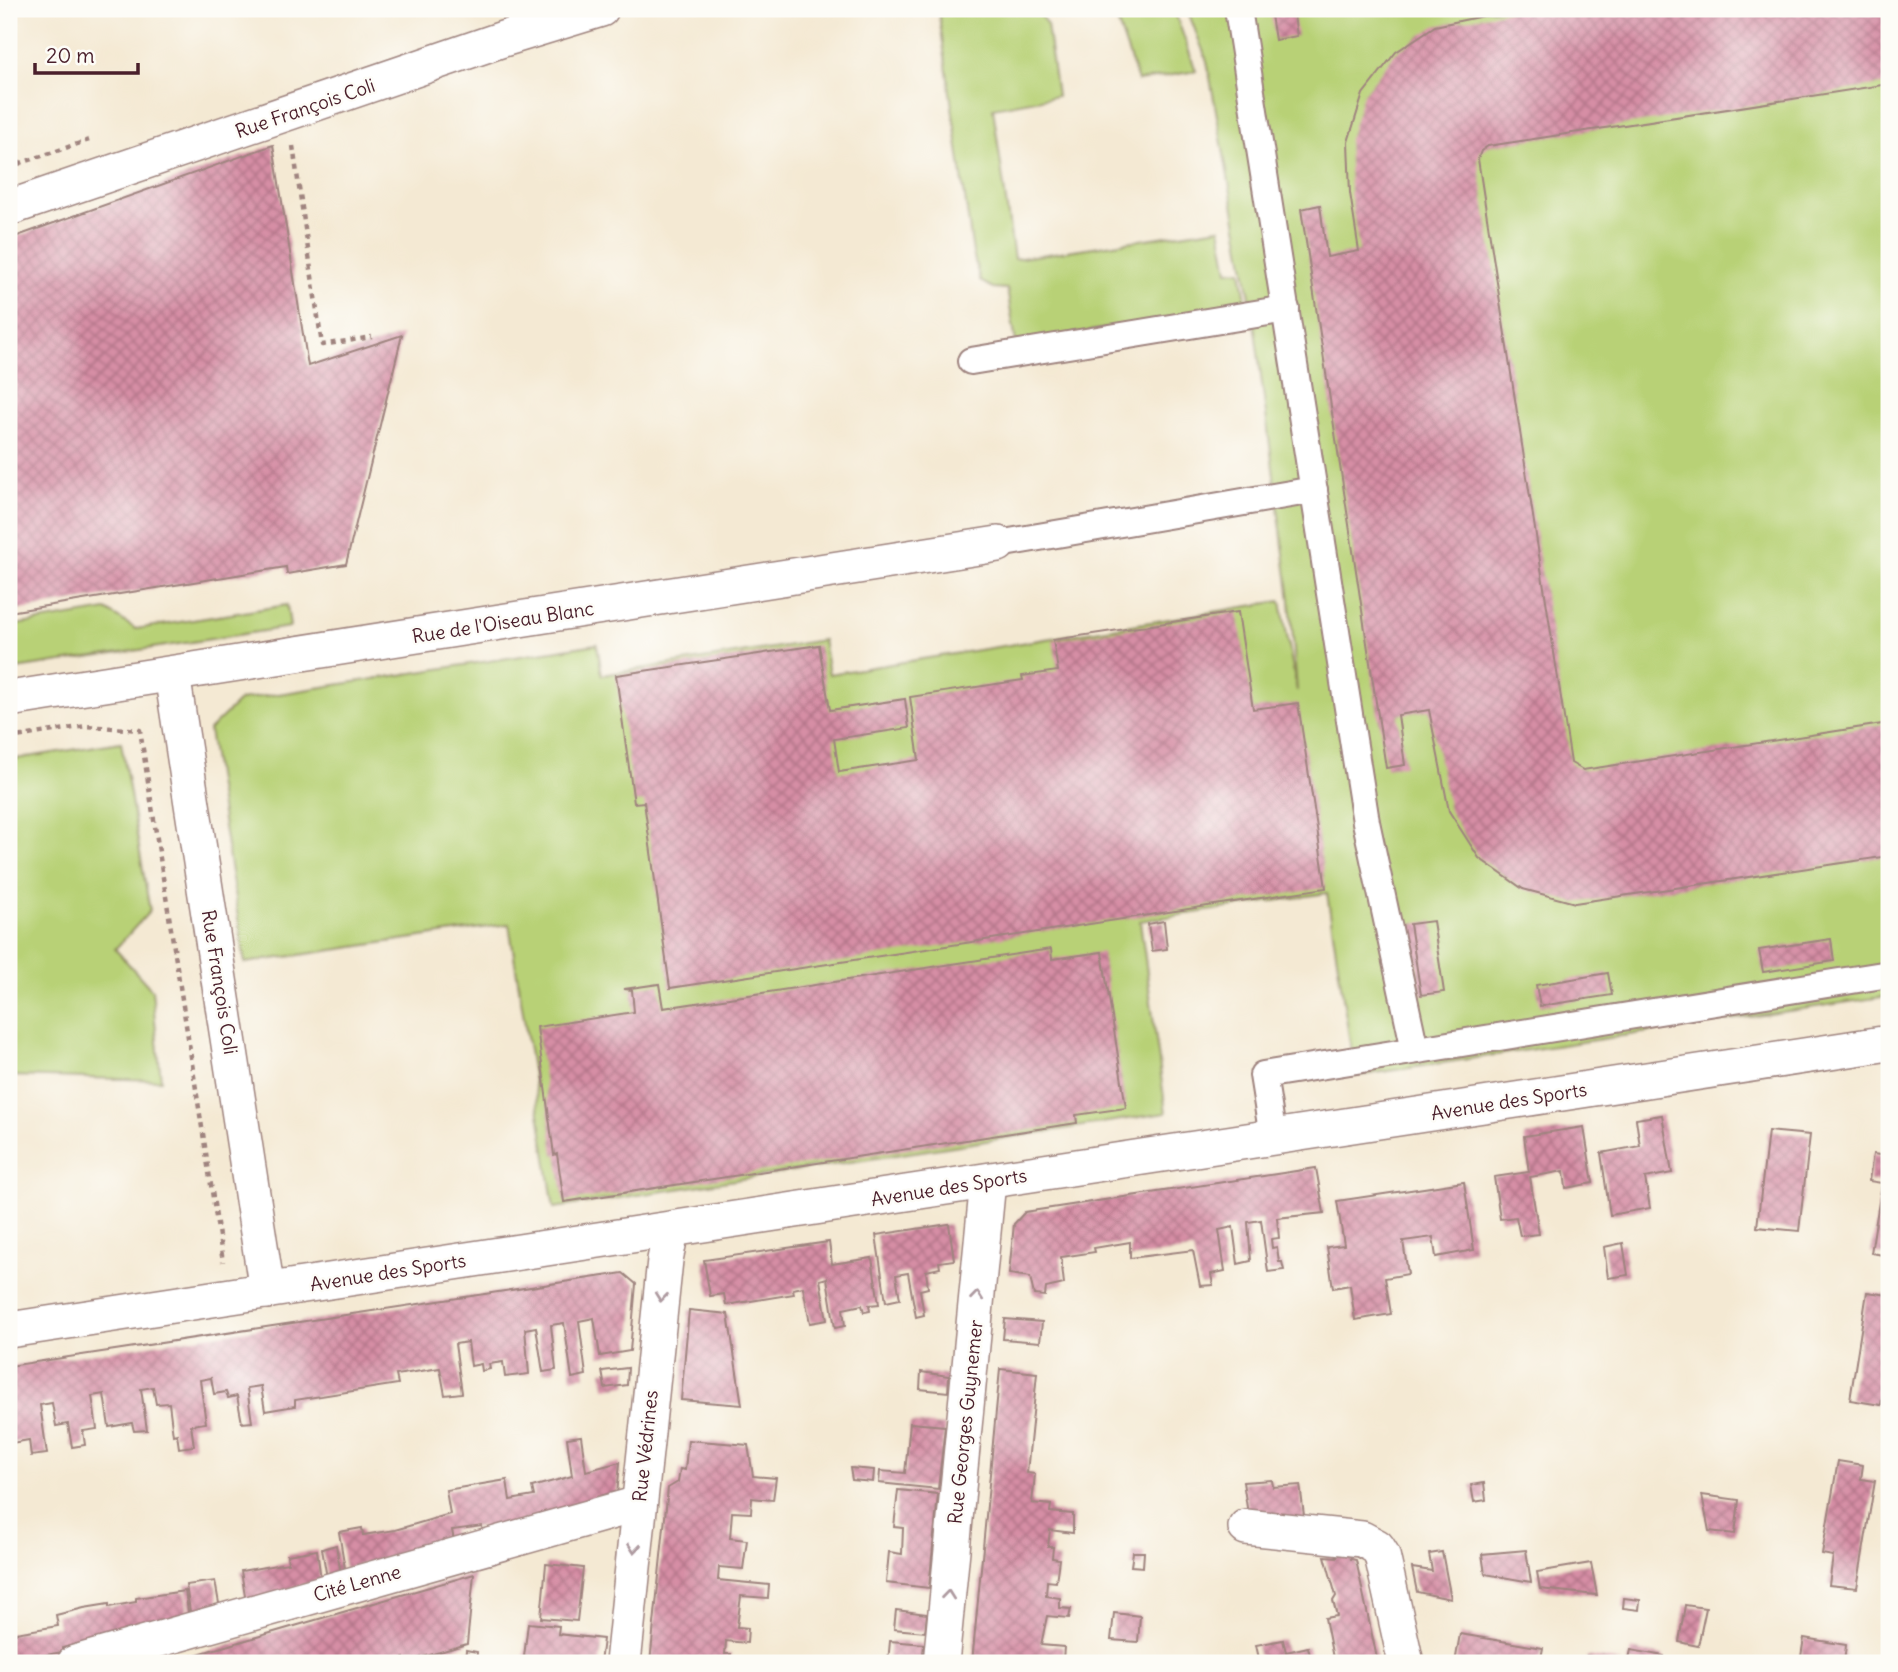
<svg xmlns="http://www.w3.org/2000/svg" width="1898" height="1672" font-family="Delius,sans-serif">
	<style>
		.green { fill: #b8d176; stroke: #817850; stroke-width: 2 }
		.building { fill: url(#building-cross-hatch) }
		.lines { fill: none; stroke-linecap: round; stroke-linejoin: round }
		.pedestrian-casing { stroke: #9f847f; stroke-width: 30 }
		.minor-casing { stroke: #9f847f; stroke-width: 38 }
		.path { stroke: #9f847f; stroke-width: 4.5; stroke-dasharray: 5 5; stroke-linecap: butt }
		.pedestrian { stroke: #fff; stroke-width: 26 }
		.minor { stroke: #fff; stroke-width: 35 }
		.oneway { stroke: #ae9aa0 }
		.labels { text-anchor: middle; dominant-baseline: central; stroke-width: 5; stroke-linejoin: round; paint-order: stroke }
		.street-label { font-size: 19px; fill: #4a1f2b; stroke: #fdfcf7 }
	</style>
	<defs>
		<pattern id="building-cross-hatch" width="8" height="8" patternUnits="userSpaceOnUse" patternTransform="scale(1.75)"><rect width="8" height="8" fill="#d68ea5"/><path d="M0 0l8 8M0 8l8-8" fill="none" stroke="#b07387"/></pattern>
	</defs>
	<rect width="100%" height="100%" fill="#fdfcf7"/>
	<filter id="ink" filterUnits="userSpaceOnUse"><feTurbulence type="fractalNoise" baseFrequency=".0143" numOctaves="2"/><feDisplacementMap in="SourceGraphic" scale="14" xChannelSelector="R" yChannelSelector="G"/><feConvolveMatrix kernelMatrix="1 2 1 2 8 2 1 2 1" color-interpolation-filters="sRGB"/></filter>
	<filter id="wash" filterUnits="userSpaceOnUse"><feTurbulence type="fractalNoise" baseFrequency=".00686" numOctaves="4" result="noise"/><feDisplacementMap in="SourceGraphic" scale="28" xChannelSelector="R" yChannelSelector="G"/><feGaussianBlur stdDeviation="1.57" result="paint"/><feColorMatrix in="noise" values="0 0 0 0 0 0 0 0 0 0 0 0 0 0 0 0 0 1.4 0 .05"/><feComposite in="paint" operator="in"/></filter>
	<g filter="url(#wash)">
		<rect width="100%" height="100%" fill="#f4e9d3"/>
		<g class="green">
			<polygon points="938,9 1036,9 1047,25 1057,96 993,108 1014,259 1220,228 1228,271 1241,270 1247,306 1016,343 1007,289 993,288 980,281 973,253"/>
			<polygon points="1113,9 1169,9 1176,15 1196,71 1138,81"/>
			<polygon points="1187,9 1889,9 1889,996 1355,1076 1327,893 1140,921 1166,1113 554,1208 509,924 245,963 209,730 240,700 597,644 602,675 823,640 829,674 1281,601 1297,691 1290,600 1253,314 1207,61"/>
			<polygon points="287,605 290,627 9,670 9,626 106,610 136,629"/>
			<polygon points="121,742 150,911 115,949 152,990 161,1080 9,1076 9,760"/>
		</g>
		<g id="blocks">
			<g class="building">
				<polygon points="1270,9 1293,9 1297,36 1275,40"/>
				<polygon points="1517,9 1889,9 1889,84 1488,146 1481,151 1478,159 1571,763 1583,770 1889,723 1889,856 1575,903 1523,889 1479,858 1449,811 1429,710 1398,715 1405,765 1386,768 1301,209 1320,205 1327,257 1359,251 1350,193 1348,142 1363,94 1396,52 1435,26"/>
				<polygon points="273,145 308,366 402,335 346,564 287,574 286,567 9,612 9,239"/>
				<polygon points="1238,612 1253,709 1298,703 1326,888 670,988 644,802 634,803 616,675 819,645 830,710 905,699 909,728 834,739 839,772 919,760 910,697 1023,680 1022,676 1058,671 1053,640"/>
				<polygon points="1164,921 1167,949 1152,951 1148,924"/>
				<polygon points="1433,921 1444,992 1421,995 1410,924"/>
				<polygon points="1831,939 1834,961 1763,972 1759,950"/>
				<polygon points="1051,949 1052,959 1102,952 1126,1108 1076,1115 1077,1123 564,1202 557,1154 554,1155 537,1027 634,1012 632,990 624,989 659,984 663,1008"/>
				<polygon points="1608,973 1612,995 1540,1006 1536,985"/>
				<polygon points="1662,1115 1672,1173 1645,1178 1650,1208 1610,1215 1601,1153 1640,1146 1636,1119"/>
				<polygon points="1584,1127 1593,1183 1566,1188 1564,1171 1530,1177 1539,1234 1520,1236 1516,1217 1500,1219 1494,1177 1529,1172 1524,1136"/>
				<polygon points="1768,1131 1810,1135 1799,1231 1757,1227"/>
				<polygon points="1888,1148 1889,1148 1889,1256 1871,1253 1882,1183 1869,1181 1873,1154 1886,1156"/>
				<polygon points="1316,1168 1324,1213 1277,1218 1279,1238 1271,1239 1272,1248 1277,1247 1279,1262 1282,1262 1284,1270 1268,1272 1261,1220 1248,1222 1251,1261 1238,1264 1233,1227 1219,1230 1225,1271 1211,1274 1213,1285 1200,1286 1193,1250 1130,1258 1130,1242 1094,1248 1095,1252 1061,1257 1064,1284 1046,1288 1045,1296 1034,1295 1030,1277 1009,1274 1014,1224 1025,1212"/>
				<polygon points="1464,1182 1474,1250 1436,1257 1433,1237 1403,1241 1408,1274 1385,1278 1391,1314 1355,1320 1350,1285 1333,1288 1327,1247 1344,1245 1337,1201"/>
				<polygon points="949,1224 954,1260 939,1262 940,1268 926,1271 928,1288 920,1290 924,1315 916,1317 908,1273 896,1275 900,1299 886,1302 876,1235"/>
				<polygon points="829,1242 832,1264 872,1258 879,1304 869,1305 870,1311 864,1312 862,1305 843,1309 845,1326 835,1328 827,1278 820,1280 827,1320 810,1323 803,1287 793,1289 794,1294 726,1305 724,1294 710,1296 704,1260"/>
				<polygon points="1623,1243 1628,1275 1608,1278 1604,1247"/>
				<polygon points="623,1273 636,1284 630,1351 600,1356 594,1318 579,1321 586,1375 572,1378 564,1323 551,1325 556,1370 543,1372 536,1327 525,1329 529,1374 505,1377 503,1362 489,1364 490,1369 482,1371 481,1364 471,1366 468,1342 455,1344 462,1393 445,1395 440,1368 396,1375 398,1384 295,1400 295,1406 265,1411 261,1386 247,1388 252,1422 242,1423 237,1396 228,1398 226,1392 214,1394 211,1378 200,1380 206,1423 191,1425 194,1446 179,1448 177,1434 173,1435 169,1403 156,1404 153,1387 141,1389 147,1430 134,1431 132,1423 109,1427 104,1394 92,1396 97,1429 83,1431 85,1445 72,1447 68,1424 56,1426 52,1403 40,1405 47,1454 31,1456 29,1440 12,1443 9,1436 9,1366"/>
				<polygon points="1867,1292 1889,1295 1889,1390 1884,1389 1881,1405 1850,1400"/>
				<polygon points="689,1310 728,1314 742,1405 681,1400"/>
				<polygon points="1005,1319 1042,1322 1040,1342 1003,1339"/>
				<polygon points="628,1368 627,1385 605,1388 602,1371"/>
				<polygon points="1000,1369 1037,1373 1027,1473 1035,1474 1032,1503 1051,1505 1050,1512 1073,1514 1073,1533 1050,1530 1048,1547 1053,1547 1052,1558 1059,1559 1056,1582 1047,1581 1046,1596 1060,1598 1060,1608 1071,1609 1069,1618 1047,1616 1041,1645 1064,1647 1063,1660 1044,1658 1044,1663 972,1663"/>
				<polygon points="921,1372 949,1376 948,1392 920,1389"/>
				<polygon points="910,1423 945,1426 938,1489 879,1483 880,1471 905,1473"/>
				<polygon points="581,1436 586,1471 620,1462 617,1495 483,1533 482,1526 452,1530 454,1541 345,1569 339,1532 362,1528 363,1535 395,1530 450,1514 446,1490 507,1480 510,1500 534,1496 532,1487 572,1476 567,1438"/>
				<polygon points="688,1440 748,1445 753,1476 776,1478 773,1500 752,1498 751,1513 732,1512 730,1538 747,1540 743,1569 719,1567 718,1580 769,1585 768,1598 741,1596 737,1627 748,1628 747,1643 726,1641 725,1654 731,1654 729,1663 650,1663 668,1488 678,1482 680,1469 685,1470"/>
				<polygon points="1838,1461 1863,1465 1861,1479 1875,1481 1857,1588 1829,1585 1833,1556 1822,1554"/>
				<polygon points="850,1468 874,1470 873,1482 852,1480"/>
				<polygon points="1272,1480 1273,1487 1300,1485 1305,1523 1248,1514 1243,1482"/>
				<polygon points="1484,1483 1486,1500 1474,1502 1471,1485"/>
				<polygon points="898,1490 938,1494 929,1588 886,1583 889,1552 902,1554 903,1528 894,1527"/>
				<polygon points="1702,1495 1739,1500 1735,1534 1709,1531"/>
				<polygon points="336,1545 341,1574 327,1578 322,1549"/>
				<polygon points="1335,1546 1349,1547 1351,1559 1356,1560 1378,1663 1334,1663 1325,1618 1337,1616 1333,1601 1336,1596 1325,1556 1337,1557"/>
				<polygon points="317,1550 321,1580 246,1602 241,1571 288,1563 287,1555"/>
				<polygon points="1526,1550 1531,1582 1485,1574 1482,1554"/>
				<polygon points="1133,1552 1144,1552 1143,1567 1131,1566"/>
				<polygon points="1442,1552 1451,1599 1417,1592 1412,1568 1432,1571 1429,1554"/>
				<polygon points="1591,1563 1597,1595 1540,1589 1537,1572"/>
				<polygon points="546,1564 583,1568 577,1621 541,1618"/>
				<polygon points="474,1574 467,1644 413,1660 414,1663 405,1663 404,1658 387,1663 350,1663 348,1656 324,1663 167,1663"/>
				<polygon points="215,1581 220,1609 191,1618 186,1585"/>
				<polygon points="185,1591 189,1618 62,1648 62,1652 9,1662 9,1634 58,1626 56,1615 84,1608 109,1604 109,1607 136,1602 136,1598"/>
				<polygon points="1624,1598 1640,1600 1639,1610 1623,1608"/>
				<polygon points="1685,1605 1706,1608 1698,1646 1679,1642"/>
				<polygon points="896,1610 927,1614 925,1632 894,1629"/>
				<polygon points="1114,1613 1140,1616 1138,1642 1111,1640"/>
				<polygon points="528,1623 559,1626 558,1634 603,1639 600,1663 563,1663 524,1657"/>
				<polygon points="1460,1634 1543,1648 1540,1663 1455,1663"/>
				<polygon points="1804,1638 1846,1645 1844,1663 1800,1663"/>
				<polygon points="1283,1640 1286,1652 1308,1647 1312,1663 1260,1663 1256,1645"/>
				<polygon points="890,1641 924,1644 922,1663 888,1663"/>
				<polygon points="466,1650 477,1652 476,1663 465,1663"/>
				<polygon points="1631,1650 1664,1656 1663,1663 1628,1663"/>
				<polygon points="1587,1656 1621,1662 1621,1663 1586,1663"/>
			</g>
		</g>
	</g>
	<g filter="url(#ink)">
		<use href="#blocks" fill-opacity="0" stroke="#9f847f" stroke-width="2"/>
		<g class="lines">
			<g class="pedestrian-casing">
				<g id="pedestrian">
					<polyline points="1238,9 1366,822 1415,1050"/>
					<polyline points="971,361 1286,309"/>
					<polyline points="998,544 1314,490"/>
					<polyline points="1273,1137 1263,1075 1889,974"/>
				</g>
			</g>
			<g class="minor-casing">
				<g id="minor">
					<polyline points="9,208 503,39 601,9"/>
					<polyline points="172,674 267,1291"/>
					<polyline points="9,699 998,544"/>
					<polyline points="9,1330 1889,1043"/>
					<polyline points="1246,1527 1362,1539 1377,1547 1382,1555 1406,1663"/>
					<polyline points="75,1663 638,1504"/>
					<polyline points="623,1663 665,1260 671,1230"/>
					<polyline points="941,1663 988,1181"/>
				</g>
			</g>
			<g class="path">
				<polyline points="293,146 322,345 372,337"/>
				<polyline points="9,167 89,140"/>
				<polyline points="9,738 86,726 140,730 223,1262"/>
			</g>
			<use href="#pedestrian" class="pedestrian"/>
			<use href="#minor" class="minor"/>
		</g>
		<defs><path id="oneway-chevron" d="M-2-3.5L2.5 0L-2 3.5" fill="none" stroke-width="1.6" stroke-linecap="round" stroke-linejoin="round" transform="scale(1.75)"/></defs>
		<g class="oneway">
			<use href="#oneway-chevron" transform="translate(977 1296) rotate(-84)"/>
			<use href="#oneway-chevron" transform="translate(661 1297) rotate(96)"/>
			<use href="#oneway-chevron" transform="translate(634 1548) rotate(96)"/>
			<use href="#oneway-chevron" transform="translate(948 1595) rotate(-84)"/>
		</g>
	</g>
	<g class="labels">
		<g class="street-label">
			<text transform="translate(305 108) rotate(-19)">Rue François Coli</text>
			<text transform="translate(503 622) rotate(-9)">Rue de l'Oiseau Blanc</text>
			<text transform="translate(220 982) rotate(81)">Rue François Coli</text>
			<text transform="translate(1509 1101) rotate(-9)">Avenue des Sports</text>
			<text transform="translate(949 1187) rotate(-9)">Avenue des Sports</text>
			<text transform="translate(388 1272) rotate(-9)">Avenue des Sports</text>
			<text transform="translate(965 1422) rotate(-84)">Rue Georges Guynemer</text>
			<text transform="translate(645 1446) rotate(-84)">Rue Védrines</text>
			<text transform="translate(357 1583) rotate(-16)">Cité Lenne</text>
		</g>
	</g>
	<rect width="1898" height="1672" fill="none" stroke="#fdfcf7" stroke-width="35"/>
	<path d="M35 63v10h103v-10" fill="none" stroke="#4a1f2b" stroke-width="3.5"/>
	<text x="46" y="63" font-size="21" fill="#4a1f2b" stroke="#fdfcf7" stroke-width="5" paint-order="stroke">20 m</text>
</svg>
